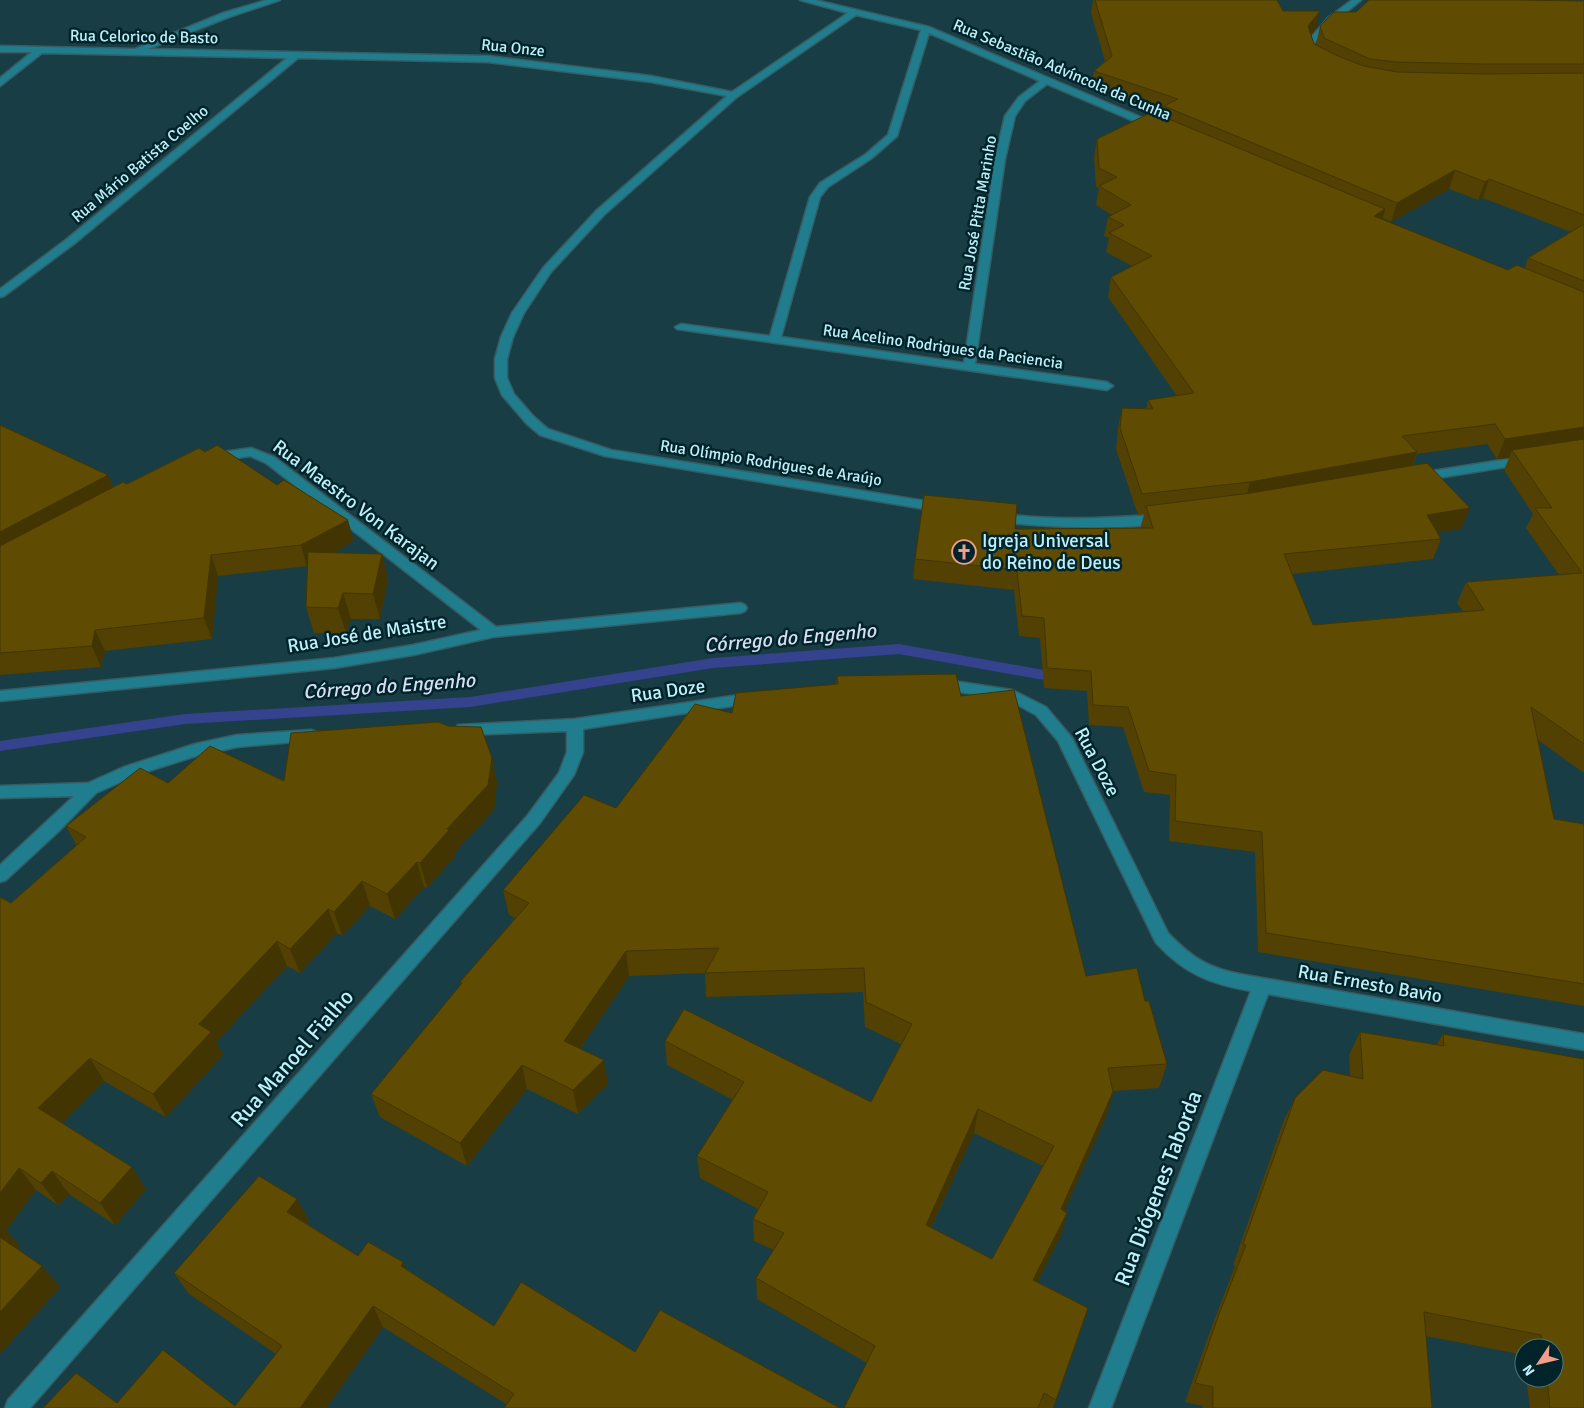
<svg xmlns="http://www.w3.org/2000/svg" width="1584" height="1408" font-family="Signika,sans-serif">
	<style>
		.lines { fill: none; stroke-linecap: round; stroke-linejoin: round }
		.stream { fill: #35438e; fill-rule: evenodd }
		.street-casing { stroke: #355d64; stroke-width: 3 }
		.secondary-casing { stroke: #355d64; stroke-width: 3 }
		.street { fill: #207d8d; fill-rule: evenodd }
		.secondary { fill: #207d8d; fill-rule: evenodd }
		.wall { fill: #524102; fill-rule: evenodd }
		.shaded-wall { fill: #423501 }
		.building { fill: #5f4c02; stroke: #423501; fill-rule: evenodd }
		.labels { text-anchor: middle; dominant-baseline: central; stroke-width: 5; stroke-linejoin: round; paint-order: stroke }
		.far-street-label { font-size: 16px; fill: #bdf0fa; stroke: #00242a }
		.street-label { font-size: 19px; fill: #bdf0fa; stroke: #00242a }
		.poi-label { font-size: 19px; fill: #bdf0fa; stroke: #00242a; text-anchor: start }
		.water-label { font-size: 20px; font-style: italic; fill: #d7def3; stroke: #00242a }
		.near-street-label { font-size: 22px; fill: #bdf0fa; stroke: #00242a }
	</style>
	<rect width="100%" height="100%" fill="#193d44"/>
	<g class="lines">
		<polygon class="stream" points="899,644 1038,669 1066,673 1068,676 1066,679 1061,681 1038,679 899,654 713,668 470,707 185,724 0,751 0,741 185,714 470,697 713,658"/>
		<g class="street-casing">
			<g id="street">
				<path d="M267,0H280L229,17L148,49L488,56L651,76L732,92L848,13L800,0H815L929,27L1159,125V129H1153L1047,84L1025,101L1015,116L1005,159L975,364L1107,382L1113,386L1107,390L677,329L675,327L681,324L770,336L810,197L820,183L866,154L888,135L921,30L856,15L737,97L604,215L551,272L524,313L513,337L507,359V378L514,394L534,417L548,429L611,450L943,504L948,505L950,508L948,511L943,512L605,456L540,435L526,423L502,395L495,378V359L501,337L512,313L543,268L596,211L727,96L651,82L488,62L298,58L75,243L4,296L0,297V289L67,239L287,58L42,53L0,86V78L32,52H0V46L135,49L223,13ZM929,33L1040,81L1019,97L1005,116L995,159L964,363L781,337L820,197L828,187L872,158L897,136Z"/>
				<polygon points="251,448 274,457 496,627 740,603 745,605 747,608 745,611 740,613 493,637 413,655 334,668 0,701 0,691 334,658 413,645 481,630 266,463 250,456 210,462 204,458 210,454"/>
				<polygon points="1527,456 1531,457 1533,460 1531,463 1419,481 1413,477 1419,473"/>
				<path d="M995,513C1051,521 1106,519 1162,514L1169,518C1157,534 1013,526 990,520L988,517Z"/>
				<path d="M940,679L1012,690L1046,707L1072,738L1168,933C1193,959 1210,969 1245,975L1584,1034V1050L1268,994L1111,1408H1089L1251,991C1210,984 1185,974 1156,943L1058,741L1036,715L1009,700L935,688L933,684L935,680Z"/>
				<polygon points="753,693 758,694 760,698 758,702 583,729 583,752 574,775 540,823 30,1408 5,1408 8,1400 528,815 559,773 567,752 567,731 463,735 458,733 455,729 458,725 575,719"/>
				<polygon points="311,730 316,732 319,736 316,740 237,747 196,756 136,775 96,793 59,831 6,880 0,882 0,865 74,796 0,798 0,786 88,783 124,767 195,744 237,735"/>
			</g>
		</g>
		<g class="secondary-casing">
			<polygon id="secondary" points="1352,0 1361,0 1334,22 1314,43 1315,52 1319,59 1318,61 1312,61 1307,52 1306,43 1328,18"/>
		</g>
		<use href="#street" class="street"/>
		<use href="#secondary" class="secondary"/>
	</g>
	<g class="wall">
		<path d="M1093,0H1277L1283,11L1316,29L1311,35L1314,44L1317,45L1316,44L1320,26L1356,12L1584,1V773L1538,740L1554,819L1584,824V1006L1258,952L1255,852L1169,841L1170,795L1144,792L1123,727L1089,725L1087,691L1044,688L1040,638L1019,636L1014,590L913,579L915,559L1015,529L1142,528L1141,526L1144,514L1138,515L1116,449L1118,428L1122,408L1146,409L1148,400L1177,396L1108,297L1111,277L1132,266L1106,252L1109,238L1104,236L1108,217L1112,215L1096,205L1099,188L1096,187L1094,157L1097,139L1163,116V113L1091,88L1094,71L1105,61L1091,13ZM1449,189L1478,200L1483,198L1571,232L1528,258L1525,268L1508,270L1382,219L1383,218L1391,222ZM1487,444L1497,459L1509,458L1504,470L1533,514L1526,528L1559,575L1466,582L1457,603L1463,611L1313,625L1292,574L1433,559L1441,539L1437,532L1461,529L1413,465L1417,454Z"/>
		<polygon points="0,425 108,475 113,487 127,484 354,541 333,553 382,554 388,579 380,619 351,619 346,633 314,633 306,607 308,566 218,576 212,639 105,651 101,667 0,675"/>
		<path d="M837,676L961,696L1086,976L1145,1001L1167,1064L1159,1088L1113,1091L1106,1116L1064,1211L1067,1213L1061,1235L1037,1282L1088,1308L1053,1408H844L867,1363L757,1299L756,1278L774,1250L754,1241L753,1219L758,1209L700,1178L697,1156L733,1100L667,1065L665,1041L871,1102L901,1044L865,1027L863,992L706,997L705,973L629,976L580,1049L608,1084L578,1114L527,1089L467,1166L380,1117L371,1094L461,984L460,982L515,918L509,915L503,890L616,808L732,713L836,684ZM974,1133L1043,1166L992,1259L931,1228Z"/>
		<polygon points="492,758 497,783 494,810 455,852 456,855 427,888 424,887 395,919 370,906 342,936 337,933 300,973 287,966 216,1042 223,1055 166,1117 104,1081 62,1123 146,1189 115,1225 69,1194 58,1205 36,1190 6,1230 20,1246 18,1249 42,1266 60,1287 0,1354 11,903 77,846 66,826 168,783 284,781"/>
		<polygon points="1360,1032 1436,1045 1443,1034 1584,1408 1530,1408 1526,1378 1554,1378 1554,1348 1524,1348 1524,1357 1524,1355 1426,1336 1432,1408 1203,1408 1203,1406 1185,1402 1209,1334 1235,1266 1233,1265 1284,1120 1295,1098 1350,1076 1349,1055"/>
		<polygon points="297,1199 309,1221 307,1224 358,1256 403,1262 406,1269 494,1326 635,1352 840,1408 506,1404 383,1327 326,1408 43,1408 117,1403 235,1406 276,1354 189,1294 174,1273"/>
	</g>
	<g class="shaded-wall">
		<polygon points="1320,11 1316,29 1304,44 1308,26"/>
		<polygon points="1455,170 1449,189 1391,222 1397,203"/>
		<polygon points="1489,179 1483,198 1478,200 1485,182"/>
		<polygon points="1385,209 1380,228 1374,216"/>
		<polygon points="1584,427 1584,446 1512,450 1509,458 1497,459 1505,439"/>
		<polygon points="1417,452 1410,473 1245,502 1250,482"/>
		<polygon points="108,475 116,496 0,559 0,532"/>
		<polygon points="1470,508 1461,529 1419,535 1427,515"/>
		<polygon points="348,520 354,541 307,567 301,545"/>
		<polygon points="382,554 388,579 380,619 373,594"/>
		<polygon points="211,555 218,576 212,639 204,618"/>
		<polygon points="343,593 351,619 346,633 338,608"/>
		<polygon points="95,630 105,651 101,667 92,646"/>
		<polygon points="492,758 497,783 494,810 455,852 456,855 427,888 420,863"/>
		<polygon points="417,862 424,887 395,919 387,894"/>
		<polygon points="362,881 370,906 342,936 334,912"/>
		<polygon points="328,909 337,933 300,973 290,949"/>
		<polygon points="277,941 287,966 216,1042 223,1055 166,1117 153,1094 199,1024"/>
		<polygon points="626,951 629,976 569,1065 564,1041"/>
		<polygon points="90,1058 104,1081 54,1131 38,1108"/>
		<polygon points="604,1060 608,1084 578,1114 573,1090"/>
		<polygon points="522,1065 527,1089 467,1166 460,1143"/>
		<polygon points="1113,1092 1106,1116 1055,1232 1061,1209"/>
		<polygon points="978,1109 974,1133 922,1247 926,1225"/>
		<polygon points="132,1167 146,1189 115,1225 100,1203"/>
		<polygon points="19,1168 36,1190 6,1230 20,1246 13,1255 0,1240 0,1193"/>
		<polygon points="52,1171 69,1194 58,1205 41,1183"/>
		<polygon points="297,1199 309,1221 299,1234 287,1212"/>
		<polygon points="1067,1213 1061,1235 1028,1301 1033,1280"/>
		<polygon points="403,1262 412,1284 401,1266"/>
		<polygon points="42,1266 60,1287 0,1354 0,1312"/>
		<polygon points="373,1306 383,1327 335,1396 326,1408 300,1408"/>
	</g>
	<g class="building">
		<polygon points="1095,0 1277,0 1283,11 1320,11 1308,26 1314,44 1340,57 1364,66 1397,72 1485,74 1584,73 1584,215 1489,179 1485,182 1455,170 1397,203 1164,106 1178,99 1094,71 1112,56"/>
		<polygon points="1369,0 1519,0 1584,1 1584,64 1485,64 1397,62 1370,59 1324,38 1320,26 1334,12 1356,12"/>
		<polygon points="1152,112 1385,209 1374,216 1508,270 1517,265 1584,292 1584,427 1505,439 1495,424 1402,436 1417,452 1250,482 1142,494 1120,428 1122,408 1153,409 1148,400 1194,393 1111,277 1152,256 1109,233 1124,225 1108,217 1131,205 1099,186 1117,177 1099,168 1097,139"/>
		<polygon points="1584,224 1584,281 1528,258"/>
		<polygon points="0,425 108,475 0,532"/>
		<polygon points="1584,439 1584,744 1531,707 1554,819 1584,824 1584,984 1266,933 1262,832 1175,821 1176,775 1149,771 1128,707 1093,705 1091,671 1047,668 1044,618 1022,616 1017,570 915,559 924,495 1017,504 1015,529 1153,528 1146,506 1251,493 1427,463 1470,508 1427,515 1441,539 1284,554 1313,625 1484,610 1466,582 1582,573 1535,508 1552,508 1512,450"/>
		<polygon points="217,445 277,485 284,480 348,520 301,545 211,555 204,618 95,630 92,646 0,653 0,546 123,482 127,484 199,448 205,452"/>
		<polygon points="308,552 382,554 373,594 343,593 338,608 306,607"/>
		<path d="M956,674L961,696L1014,690L1086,976L1137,968L1145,1001H1149L1167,1064L1108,1068L1113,1092L1061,1209L1067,1213L1033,1280L1088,1308L1056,1400L1044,1393L1038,1408H844L875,1346L756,1278L784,1233L753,1219L768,1192L697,1156L744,1082L665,1041L684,1009L871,1102L912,1024L866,1002L864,968L705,973L719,948L626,951L564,1041L604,1060L573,1090L522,1065L460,1143L371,1094L462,983L460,982L529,903L503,890L584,795L616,808L695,704L732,713L736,693L838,684L837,676ZM978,1109L1054,1146L992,1259L926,1225Z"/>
		<polygon points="438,722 448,726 481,727 492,758 488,785 447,829 449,830 420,863 417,862 387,894 362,881 334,912 328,909 290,949 277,941 199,1024 211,1032 153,1094 90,1058 38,1108 132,1167 100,1203 52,1171 41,1183 19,1168 0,1193 0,897 11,903 86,837 66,826 140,768 168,783 210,746 284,781 291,733"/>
		<polygon points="1360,1032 1444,1046 1443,1034 1584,1059 1584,1408 1550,1408 1547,1378 1554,1378 1554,1348 1543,1348 1541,1335 1424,1312 1432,1408 1213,1408 1213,1387 1195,1383 1219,1314 1246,1245 1243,1244 1295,1098 1323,1070 1363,1079"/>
		<polygon points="259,1176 297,1199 287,1212 358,1256 368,1242 403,1262 401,1266 494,1326 521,1282 635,1352 660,1310 840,1408 504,1408 514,1394 373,1306 323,1376 300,1408 43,1408 76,1373 117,1403 163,1350 235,1406 282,1346 174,1273"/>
		<polygon points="0,1237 42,1266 0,1312"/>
	</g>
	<defs>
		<g id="church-ring" transform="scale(1.25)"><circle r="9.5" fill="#00242a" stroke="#f49d8c" stroke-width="1.5"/><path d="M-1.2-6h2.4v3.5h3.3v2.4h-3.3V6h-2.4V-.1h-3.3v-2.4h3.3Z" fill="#f49d8c"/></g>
	</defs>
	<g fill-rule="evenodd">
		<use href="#church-ring" x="964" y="552"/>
	</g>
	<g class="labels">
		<g class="far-street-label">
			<text transform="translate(144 37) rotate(1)">Rua Celorico de Basto</text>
			<text transform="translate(513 48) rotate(6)">Rua Onze</text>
			<text transform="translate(1062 70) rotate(23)">Rua Sebastião Advíncola da Cunha</text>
			<text transform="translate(140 164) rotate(-40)">Rua Mário Batista Coelho</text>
			<text transform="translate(978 213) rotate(-80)">Rua José Pitta Marinho</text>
			<text transform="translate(943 347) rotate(8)">Rua Acelino Rodrigues da Paciencia</text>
			<text transform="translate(771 463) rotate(9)">Rua Olímpio Rodrigues de Araújo</text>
		</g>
		<g class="street-label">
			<text transform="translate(356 505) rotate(37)">Rua Maestro Von Karajan</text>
			<text transform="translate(367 634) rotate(-9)">Rua José de Maistre</text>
			<text transform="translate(668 691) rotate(-8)">Rua Doze</text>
			<text transform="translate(1097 762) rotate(62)">Rua Doze</text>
			<text transform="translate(1370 984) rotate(10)">Rua Ernesto Bavio</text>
		</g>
		<g class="poi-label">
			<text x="982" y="541">Igreja Universal<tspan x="982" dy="22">do Reino de Deus</tspan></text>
		</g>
		<g class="water-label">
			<text transform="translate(790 638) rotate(-5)">Córrego do Engenho</text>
			<text transform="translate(389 686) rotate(-4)">Córrego do Engenho</text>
		</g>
		<g class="near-street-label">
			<text transform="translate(292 1058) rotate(-49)">Rua Manoel Fialho</text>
			<text transform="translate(1158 1188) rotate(-69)">Rua Diógenes Taborda</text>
		</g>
	</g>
	<g transform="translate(1539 1363) rotate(235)"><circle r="24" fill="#00242a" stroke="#4c767d"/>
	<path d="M0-4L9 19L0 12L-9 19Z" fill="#f49d8c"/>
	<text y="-8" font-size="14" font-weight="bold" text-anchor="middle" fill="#bdf0fa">N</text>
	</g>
</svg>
